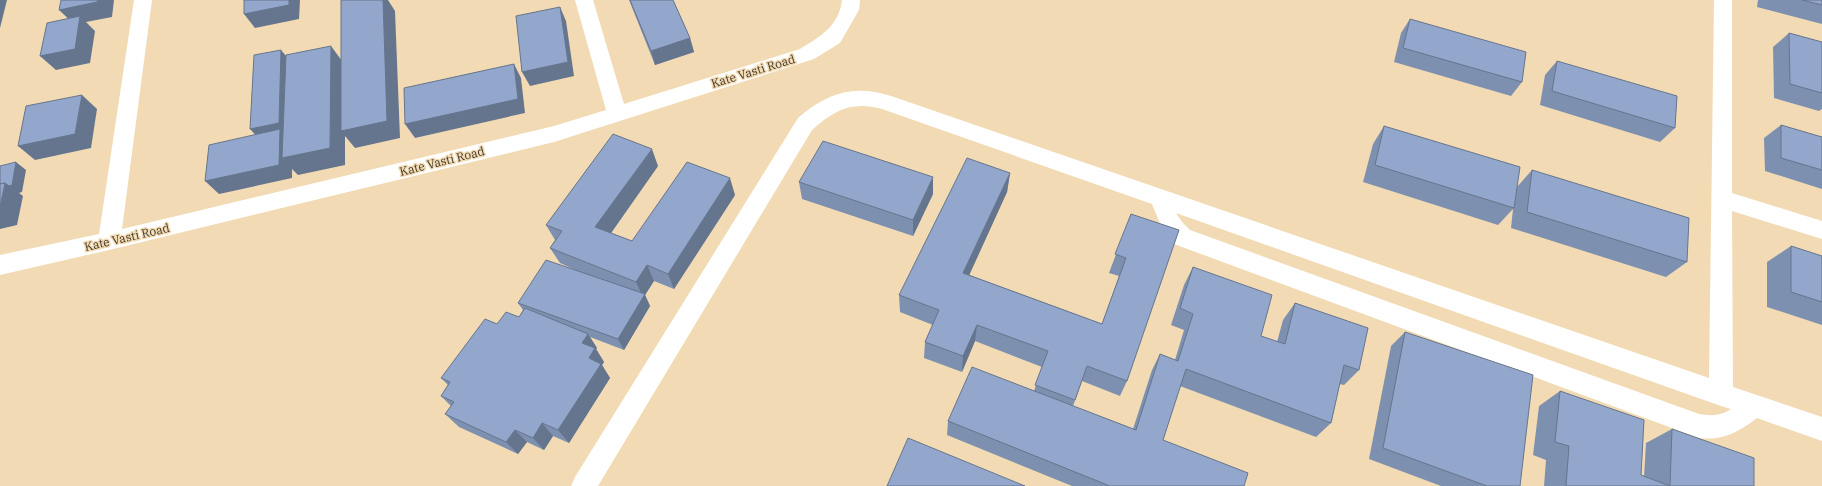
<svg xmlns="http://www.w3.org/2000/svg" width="1822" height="486" font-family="'IBM Plex Serif',serif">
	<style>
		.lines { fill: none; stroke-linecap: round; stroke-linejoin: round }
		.minor { fill: #fff; fill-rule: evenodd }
		.wall { fill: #7e90af }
		.shaded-wall { fill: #66758e }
		.building { fill: #92a7cb; stroke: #66758e }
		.labels { text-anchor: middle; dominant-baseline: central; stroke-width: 3; stroke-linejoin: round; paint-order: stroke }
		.street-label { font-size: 12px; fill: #443a2a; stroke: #f2dbb4 }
	</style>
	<rect width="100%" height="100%" fill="#f2dbb4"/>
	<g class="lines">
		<g class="minor">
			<path d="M134,0H152L122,229L554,126L606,110L575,0H593L624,104L800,49C821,36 839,26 842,0H860L859,10L840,43L814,59L554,142L109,250L0,275V255L99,234Z"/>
			<path d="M1714,0H1732V193L1822,221V239L1732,211L1733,387L1822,417V441L1757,418C1739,432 1723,441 1699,438L1174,244L1163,231L1152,204L882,109C851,101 835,110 812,130L598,486H571L575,477L798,118C827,93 853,84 891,96L1709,378ZM1176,213L1721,406L1731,409C1720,416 1712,416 1699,414L1190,230L1182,222Z"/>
		</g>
	</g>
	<g class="wall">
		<polygon points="629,0 673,0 690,38 694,52 655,65"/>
		<polygon points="1758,0 1822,0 1822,24 1757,7"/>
		<polygon points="1410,19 1522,82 1511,96 1394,62 1401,33"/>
		<polygon points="1789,33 1822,42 1822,109 1819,111 1774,98 1773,47"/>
		<polygon points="1557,61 1675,128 1660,142 1540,105 1545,75"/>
		<polygon points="1781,125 1822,137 1822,189 1765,171 1764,138"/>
		<polygon points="1384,126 1517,187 1532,170 1687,262 1666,277 1511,228 1513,209 1498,225 1363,182 1373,144"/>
		<polygon points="658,166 611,233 632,241 735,195 674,289 654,281 645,295 650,306 624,350 590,337 597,348 596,349 604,362 602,365 610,378 569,443 553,436 544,450 527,442 518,454 459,427 445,414 451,406 441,396 448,385 441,378 497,324 519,317 523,310 518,303 584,274 560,263 550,248 555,240 546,225"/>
		<polygon points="1010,173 1007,192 969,275 1102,324 1119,276 1109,273 1131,214 1127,381 1120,396 1082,381 1073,406 1133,429 1152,370 1160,354 1175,360 1184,330 1171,325 1184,285 1193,267 1261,336 1277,342 1283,320 1295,303 1359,370 1344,385 1339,384 1331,423 1316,437 1180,386 1163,440 1244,486 1072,486 947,435 948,421 1034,391 1042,367 975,341 962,372 924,358 925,342 933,325 900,312 899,295"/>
		<polygon points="799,182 933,194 913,236 802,199"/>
		<polygon points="1791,246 1822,256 1822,325 1767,307 1767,262"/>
		<polygon points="1405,332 1520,486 1441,486 1369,459 1391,346"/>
		<polygon points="1560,391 1641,475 1644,477 1646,443 1672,429 1754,486 1544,486 1546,460 1533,455 1539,406"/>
	</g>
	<g class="shaded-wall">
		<polygon points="0,0 7,0 0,28"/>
		<polygon points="98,0 114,0 112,17 86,22 95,31 90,63 56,70 40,56 74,24 59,10"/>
		<polygon points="289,0 300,0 299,19 255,28 244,14"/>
		<polygon points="383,0 388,0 395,11 400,138 355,148 345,136 345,165 298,175 292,169 292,178 219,194 205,181 263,143 250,129 281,50 293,64 331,46 345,65"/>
		<polygon points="560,7 566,21 574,76 530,86 522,72"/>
		<polygon points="690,38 694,52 655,65 651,51"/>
		<polygon points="514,64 521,78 525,113 415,138 405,124"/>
		<polygon points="82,95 97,109 91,148 35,160 18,146"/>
		<polygon points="652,149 658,166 604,243 595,227"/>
		<polygon points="16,162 26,170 22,192 19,193 23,196 17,225 0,229 0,207 5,183"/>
		<polygon points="1010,173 1007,192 962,291 963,273"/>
		<polygon points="933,177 933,194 913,236 913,220"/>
		<polygon points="730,178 735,195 674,289 668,274"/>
		<polygon points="647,265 654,281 645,295 650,306 624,350 618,339 643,297 636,282"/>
		<polygon points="977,325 975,341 962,372 963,356"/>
		<polygon points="588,334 597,348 596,349 604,362 602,365 610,378 569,443 558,430 589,358 582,343"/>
		<polygon points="542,423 553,436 544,450 533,438"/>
		<polygon points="515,430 527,442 518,454 506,442"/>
	</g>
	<g class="building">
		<polygon points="61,0 98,0 97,2 59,10"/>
		<polygon points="244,0 289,0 289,5 244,14"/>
		<polygon points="341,0 383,0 387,121 341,131"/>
		<polygon points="630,0 673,0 690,38 651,51"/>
		<polygon points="1802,0 1822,0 1822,5"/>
		<polygon points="560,7 568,62 522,72 516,16"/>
		<polygon points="80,16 75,49 40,56 47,23"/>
		<polygon points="1410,19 1526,52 1522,82 1403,48"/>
		<polygon points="1789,33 1822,42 1822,93 1790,84"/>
		<polygon points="331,46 330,148 282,158 286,55"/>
		<polygon points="281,50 279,123 250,129 254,55"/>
		<polygon points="1557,61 1677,96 1675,128 1552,91"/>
		<polygon points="514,64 518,99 405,124 404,88"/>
		<polygon points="82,95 75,134 18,146 26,106"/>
		<polygon points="1781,125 1822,137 1822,170 1781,158"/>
		<polygon points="1384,126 1520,167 1514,208 1375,165"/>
		<polygon points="280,129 279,165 205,181 209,145"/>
		<polygon points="613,134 652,149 595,227 632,241 687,162 730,178 668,274 647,265 636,282 550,248 562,231 546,225"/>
		<polygon points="823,141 933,177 913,220 799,182"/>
		<polygon points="967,158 1010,173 963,273 1102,324 1126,258 1115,254 1131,214 1179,230 1127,381 1087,366 1075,400 1035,385 1048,351 977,325 963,356 925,342 939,310 899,295"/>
		<polygon points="16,162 12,185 9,186 5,183 0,184 0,166"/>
		<polygon points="1532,170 1689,218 1687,262 1527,212"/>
		<polygon points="5,183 0,207 0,184"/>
		<polygon points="1791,246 1822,256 1822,302 1791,292"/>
		<polygon points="546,260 645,294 618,339 518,303"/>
		<polygon points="1193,267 1272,295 1261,336 1285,344 1295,303 1368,328 1359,370 1344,365 1331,423 1186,369 1163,440 1248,473 1244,486 1110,486 948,421 972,367 1136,430 1160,354 1178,361 1193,314 1180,308"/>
		<polygon points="525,308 588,334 582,343 595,348 589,358 601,364 558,430 542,423 533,438 515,430 506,442 445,414 454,402 441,396 450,382 441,378 485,319 497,324 506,312 519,317"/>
		<polygon points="1405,332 1533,375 1520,486 1487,486 1383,448"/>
		<polygon points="1560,391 1644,420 1641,475 1670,486 1566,486 1569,446 1555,442"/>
		<polygon points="1672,429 1754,458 1754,486 1670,486"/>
		<polygon points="908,438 1025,486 887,486"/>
	</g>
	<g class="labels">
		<g class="street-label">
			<text transform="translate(753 71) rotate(-17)">Kate Vasti Road</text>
			<text transform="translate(442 161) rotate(-14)">Kate Vasti Road</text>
			<text transform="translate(127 237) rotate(-13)">Kate Vasti Road</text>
		</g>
	</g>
</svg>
